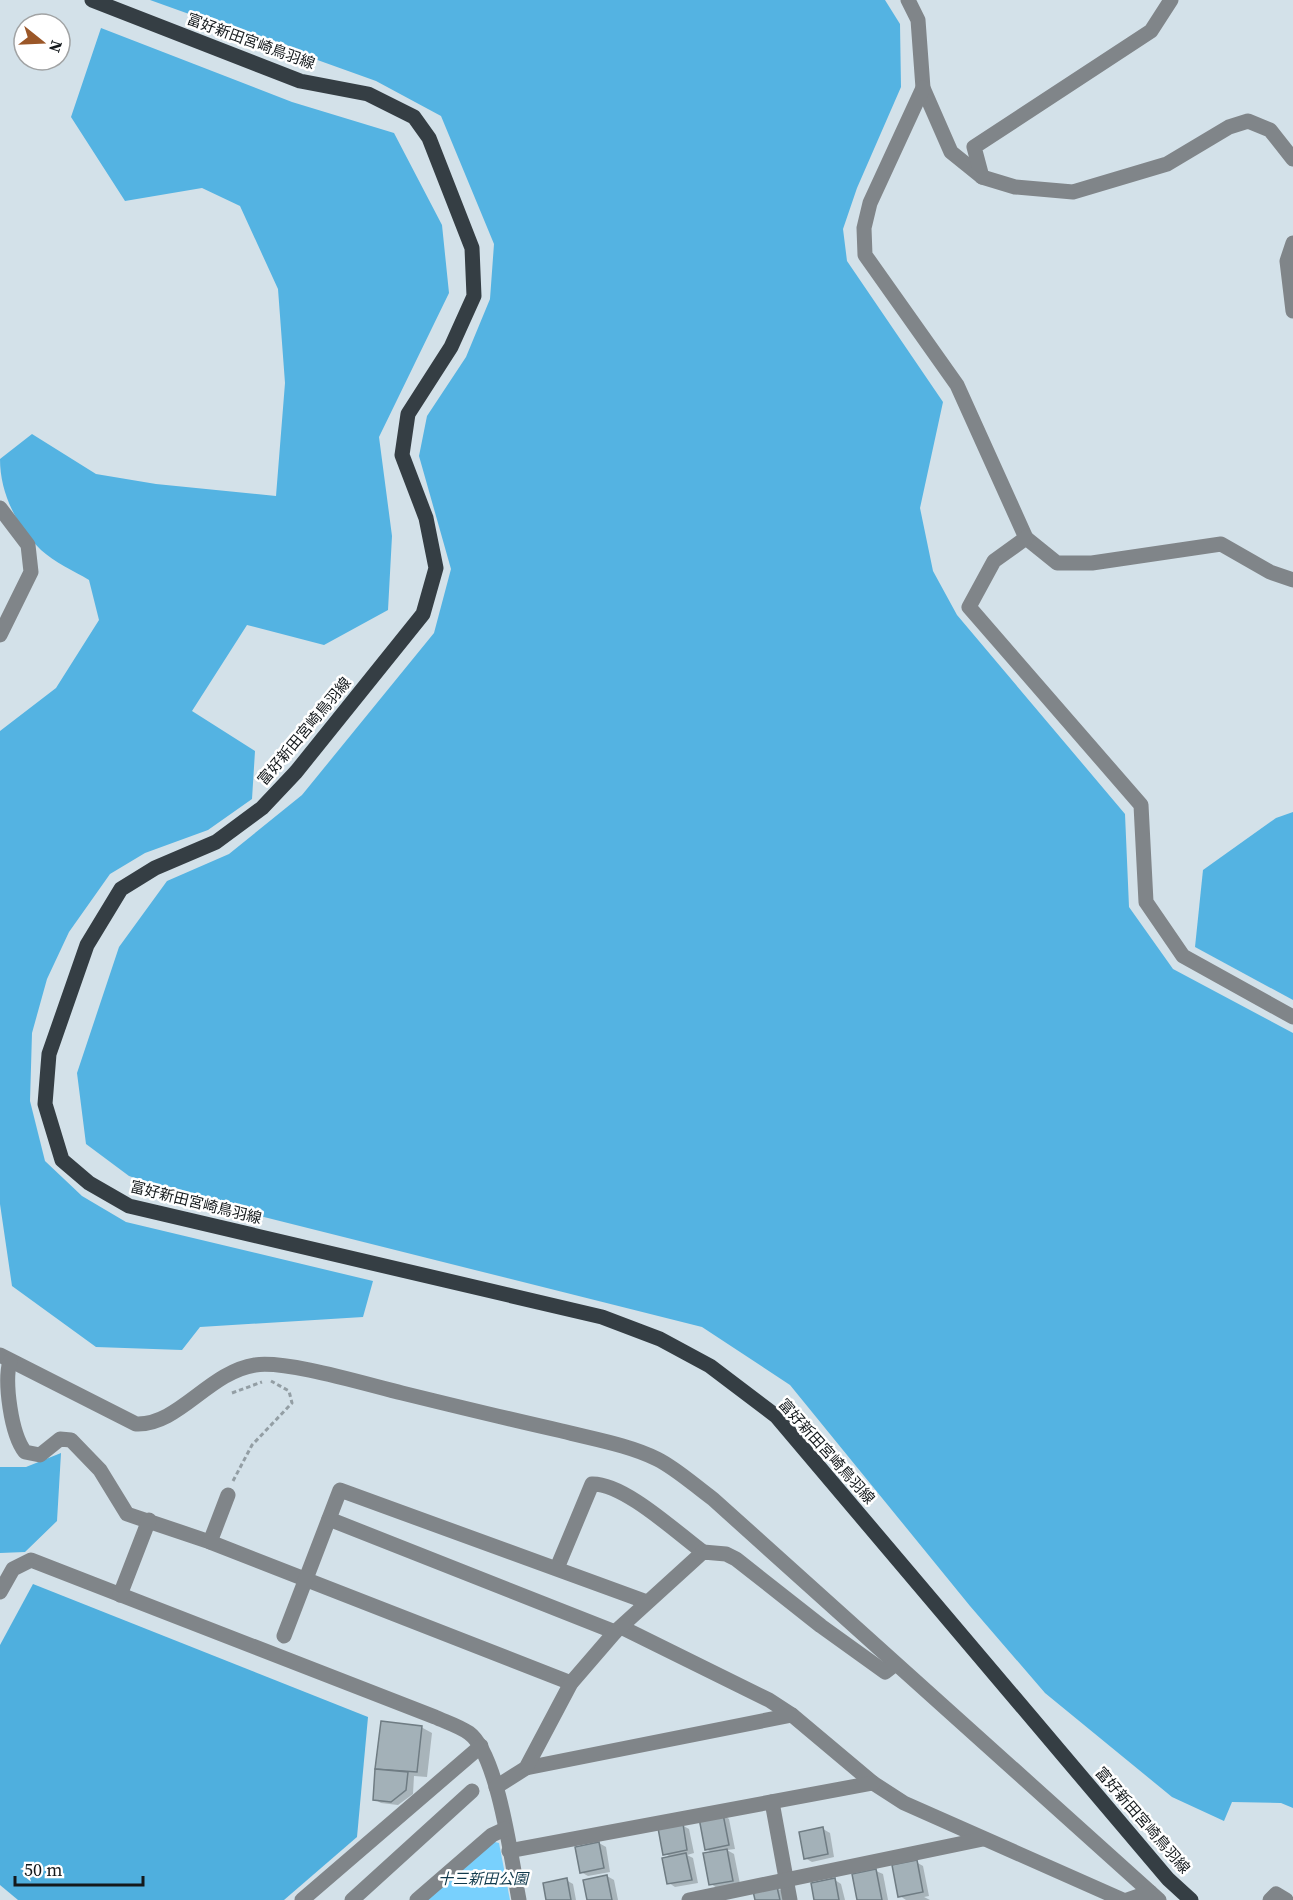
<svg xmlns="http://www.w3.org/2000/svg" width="1293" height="1900" font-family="'Source Serif 4','Noto Sans JP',serif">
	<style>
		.green { fill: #78d0fd }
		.forest { fill: #54b3e2 }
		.water { fill: #4fafde }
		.shadow { fill: #0003 }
		.building { fill: #a3b1b8; stroke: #6f7c83; stroke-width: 1.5 }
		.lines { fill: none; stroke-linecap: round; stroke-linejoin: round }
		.path { stroke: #939ea4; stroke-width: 3; stroke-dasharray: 4.5 3; stroke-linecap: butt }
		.minor { stroke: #808589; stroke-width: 15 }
		.major { stroke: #353e44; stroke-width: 15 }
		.labels { text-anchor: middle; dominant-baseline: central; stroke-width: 5; stroke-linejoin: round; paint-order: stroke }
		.street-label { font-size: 15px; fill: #14191c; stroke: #fff }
		.park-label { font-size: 15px; font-style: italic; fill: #103a4d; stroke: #fff }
	</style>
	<rect width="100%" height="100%" fill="#d3e1e9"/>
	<polygon class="green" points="491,1841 499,1843 510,1900 426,1900"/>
	<g class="forest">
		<polygon points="150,0 885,0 900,24 901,87 857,188 843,229 847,261 943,402 920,508 933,571 957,615 1125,814 1129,907 1173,969 1293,1033 1293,1808 1281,1803 1232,1802 1224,1821 1172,1797 1045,1693 970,1606 790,1385 702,1327 208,1203 129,1176 86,1144 77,1073 119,947 167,881 229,854 302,795 434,633 451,569 419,456 427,416 466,357 490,299 494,244 441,116 376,81"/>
		<path d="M101,28L292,102L394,133L442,225L449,293L379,437L392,536L388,610L324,645L247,625L192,711L255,751L252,799L208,830L145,853L110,874L69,932L47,979L32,1033L30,1101L45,1161L82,1196L126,1222L373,1281L363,1317L200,1327L182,1350L96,1347L12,1286L0,1204V731L56,688L99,620L89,580C74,571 54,562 41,550C16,525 0,493 0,459L32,434L96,474L156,484L276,496L285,383L278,289L240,206L202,188L125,201L71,117Z"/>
		<polygon points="1293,812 1293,1000 1195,947 1203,870 1276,818"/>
		<polygon points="61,1453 57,1521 25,1552 0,1553 0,1467 26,1467"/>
	</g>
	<polygon class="water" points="33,1584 368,1717 357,1837 284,1900 18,1900 0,1885 0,1645"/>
	<g class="shadow">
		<polygon points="421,1727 432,1733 427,1777 414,1776 413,1794 398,1805 381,1803 374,1799 377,1769"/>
		<polygon points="723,1815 729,1819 735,1849 727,1850 734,1854 740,1884 717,1888 711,1884 713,1853 706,1849"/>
		<polygon points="682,1825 689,1829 694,1853 687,1855 693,1858 698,1883 675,1887 669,1883 671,1857 665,1854"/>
		<polygon points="823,1829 830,1833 834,1857 812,1862 805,1858"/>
		<polygon points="599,1843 606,1847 610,1872 588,1876 581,1872"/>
		<polygon points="916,1862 923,1866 929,1896 924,1897 930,1900 903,1900 906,1900 900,1896"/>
		<polygon points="876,1871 883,1874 888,1900 859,1900"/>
		<polygon points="607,1876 614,1880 618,1900 589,1900"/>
		<polygon points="566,1880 573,1884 576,1900 547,1900"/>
		<polygon points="835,1880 841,1884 845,1900 816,1900"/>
		<polygon points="777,1888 784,1892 785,1900 756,1900"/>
	</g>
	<g class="building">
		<polygon points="381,1721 422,1726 417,1772 375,1769"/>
		<polygon points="375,1769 408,1772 406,1790 391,1802 373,1800"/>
		<polygon points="723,1814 729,1845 705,1850 699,1818"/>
		<polygon points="683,1824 687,1850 663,1855 658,1828"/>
		<polygon points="823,1827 828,1854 804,1859 799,1832"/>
		<polygon points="599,1842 604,1868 580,1873 575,1847"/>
		<polygon points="727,1849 733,1881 709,1885 703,1853"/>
		<polygon points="686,1853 692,1880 667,1884 662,1858"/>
		<polygon points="917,1860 923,1892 898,1897 892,1865"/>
		<polygon points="876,1869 882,1900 857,1900 852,1874"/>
		<polygon points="607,1875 612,1900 587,1900 583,1880"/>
		<polygon points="567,1878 571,1900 546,1900 543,1883"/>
		<polygon points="835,1878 839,1900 814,1900 811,1883"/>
		<polygon points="777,1887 780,1900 755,1900 753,1891"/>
	</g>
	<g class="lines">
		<g class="path">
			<polyline points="232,1393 262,1382"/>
			<polyline points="233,1481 252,1445 292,1403 289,1391 271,1381"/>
		</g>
		<g class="minor">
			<polyline points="908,0 918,20 923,88 951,152 982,177 1015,187 1073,192 1167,164 1229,127 1248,121 1270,130 1293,159"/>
			<polyline points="923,88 870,203 864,228 865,255 957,385 1026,538 1057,563 1092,563 1221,544 1270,572 1293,580"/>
			<polyline points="982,177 974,147 1151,31 1171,0"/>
			<polyline points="1293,243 1287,261 1293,311"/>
			<polyline points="0,508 28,545 31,572 0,635"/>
			<polyline points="1026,538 994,561 969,607 1141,805 1146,902 1183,956 1293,1017"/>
			<path d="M0,1355L136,1424C178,1426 209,1372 255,1365C287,1360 368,1385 402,1393C455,1406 508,1419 562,1431C593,1439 629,1445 657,1459C677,1469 695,1486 713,1499L1159,1900"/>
			<path d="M10,1361C4,1382 11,1434 25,1452L40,1455L60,1439L71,1440L100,1470L127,1514L210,1542"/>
			<polyline points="228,1495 210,1542 571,1683"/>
			<polyline points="329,1519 615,1632"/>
			<path d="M557,1568L592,1484C624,1483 677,1533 703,1552"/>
			<path d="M0,1592L13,1569L31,1560L435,1717C446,1722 459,1726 469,1733C498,1754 512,1863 519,1900"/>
			<polyline points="120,1595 149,1520"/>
			<polyline points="621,1627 769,1700 792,1715 873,1783 904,1803 1123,1900"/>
			<polyline points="284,1636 340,1490 647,1602"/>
			<polyline points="526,1768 792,1715"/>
			<polyline points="496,1787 526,1768 571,1683 615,1632 703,1552 726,1554 736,1559 821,1626 885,1672 894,1665"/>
			<polyline points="772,1802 790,1900"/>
			<polyline points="509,1851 873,1783"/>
			<polyline points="302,1900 481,1746"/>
			<polyline points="352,1900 472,1791"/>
			<polyline points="417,1900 492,1835 505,1829"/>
			<polyline points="689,1900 983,1839"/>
			<polyline points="1127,1900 1150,1892"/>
			<polyline points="1270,1900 1276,1894 1286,1900"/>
		</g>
		<polyline class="major" points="92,0 300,81 368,94 414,117 429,138 472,248 474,296 451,347 408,414 402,455 426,518 436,568 423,614 296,772 262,808 216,842 155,868 121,889 87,945 49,1054 45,1104 62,1160 89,1183 129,1206 602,1317 660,1339 710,1366 776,1416 1168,1879 1191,1900"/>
	</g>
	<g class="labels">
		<g class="street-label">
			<text transform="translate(251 41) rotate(20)">富好新田宮崎鳥羽線</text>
			<text transform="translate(304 731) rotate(-50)">富好新田宮崎鳥羽線</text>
			<text transform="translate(196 1202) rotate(14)">富好新田宮崎鳥羽線</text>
			<text transform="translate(827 1451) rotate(48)">富好新田宮崎鳥羽線</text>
			<text transform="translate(1143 1820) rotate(49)">富好新田宮崎鳥羽線</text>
		</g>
		<g class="park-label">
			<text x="483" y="1878">十三新田公園</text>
		</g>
	</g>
	<g transform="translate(42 42) rotate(108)"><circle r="28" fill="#ffffff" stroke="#a1a3a4" stroke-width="1.5"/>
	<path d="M0-4.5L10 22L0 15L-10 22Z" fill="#9b5728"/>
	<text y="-9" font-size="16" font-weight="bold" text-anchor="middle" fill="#14191c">N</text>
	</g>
	<path d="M15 1876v9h128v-9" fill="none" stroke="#14191c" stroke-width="3"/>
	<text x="24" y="1876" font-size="18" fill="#14191c" stroke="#ffffff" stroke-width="4.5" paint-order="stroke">50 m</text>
</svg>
